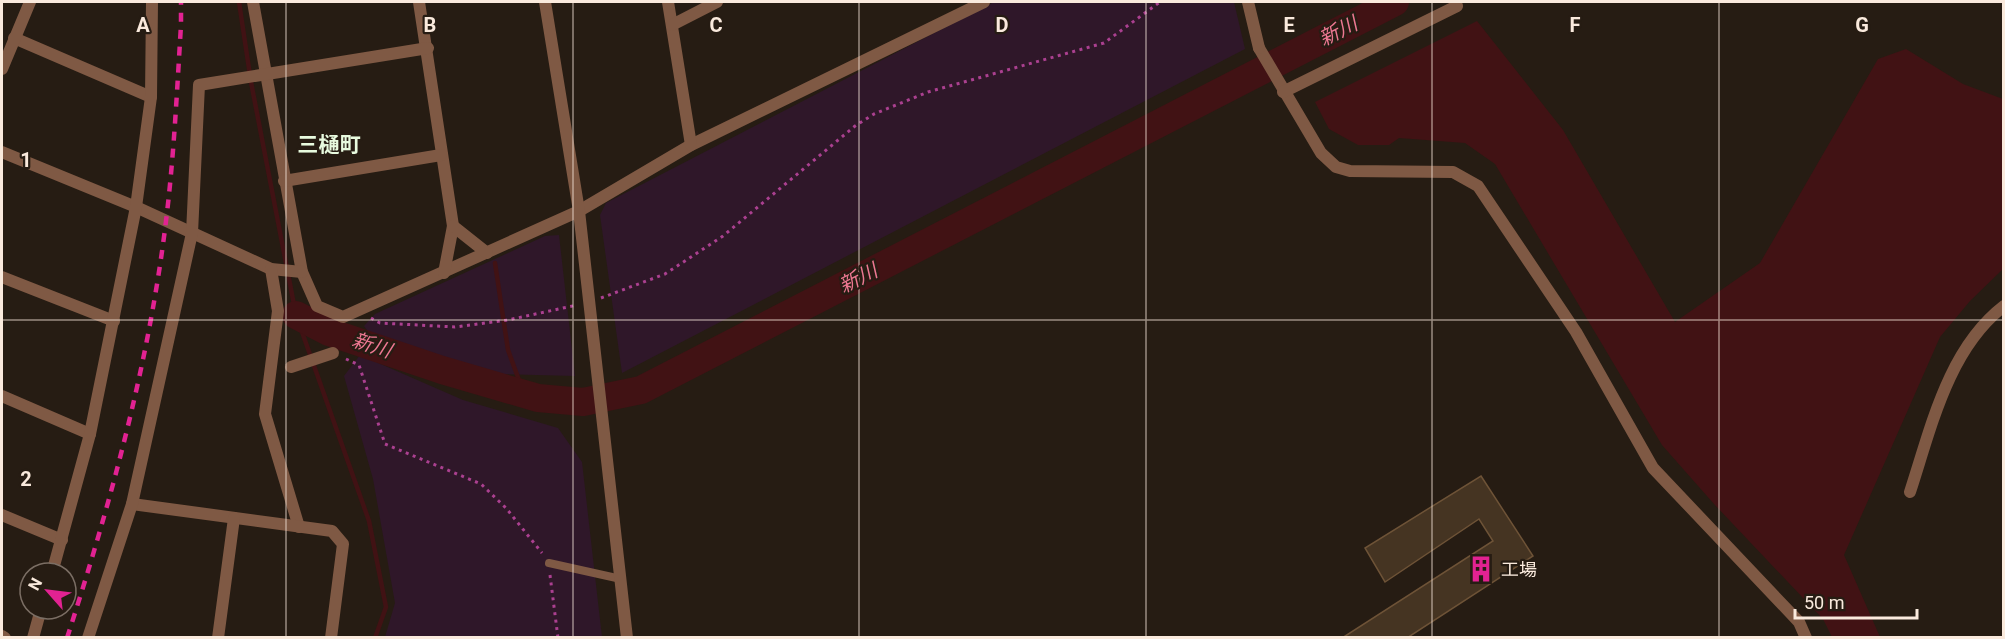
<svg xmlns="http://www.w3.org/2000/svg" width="2005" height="639" font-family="Roboto,'Noto Sans JP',sans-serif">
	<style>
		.green { fill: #2f1729 }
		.water { fill: #411214 }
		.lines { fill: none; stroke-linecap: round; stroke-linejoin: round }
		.stream { stroke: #411214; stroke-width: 4.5 }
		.river { stroke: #411214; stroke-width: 28 }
		.building { fill: #453422; stroke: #6e5337; stroke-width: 1.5 }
		.path { stroke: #ab4090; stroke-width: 3; stroke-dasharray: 3 4.5; stroke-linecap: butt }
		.service { stroke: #7f5944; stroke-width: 8 }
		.minor { stroke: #7f5944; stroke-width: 12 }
		.tertiary { stroke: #7f5944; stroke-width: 12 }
		.rail { stroke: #e22292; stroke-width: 4.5; stroke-dasharray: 9 8; stroke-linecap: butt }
		.grid { fill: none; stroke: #faeadd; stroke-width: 1.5; stroke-opacity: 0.55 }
		.labels { text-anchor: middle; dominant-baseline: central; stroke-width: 4.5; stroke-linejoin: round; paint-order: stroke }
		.poi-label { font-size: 18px; fill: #faeadd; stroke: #261c13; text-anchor: start }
		.water-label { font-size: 20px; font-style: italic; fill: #ed7892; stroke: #261c13 }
		.quarter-label { font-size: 21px; font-weight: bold; fill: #e8fbdf; stroke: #261c13 }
		.grid-label { font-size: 20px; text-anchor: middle; font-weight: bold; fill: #faeadd; stroke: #261c13; stroke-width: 4.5; stroke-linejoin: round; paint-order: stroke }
	</style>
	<rect width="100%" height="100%" fill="#261c13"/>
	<g class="green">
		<polygon points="994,2 1234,2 1245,49 622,373 600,215 606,203"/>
		<polygon points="559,235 575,376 500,374 427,357 371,336 364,326 375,314 545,236"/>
		<polygon points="360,355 463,400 558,428 582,462 602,637 385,637 395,603 373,479 344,376"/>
	</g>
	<polygon class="water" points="1477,21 1563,130 1675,322 1760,263 1878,59 1906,49 1963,84 2003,99 2003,269 1970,301 1940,337 1844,555 1880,637 1832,637 1823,619 1714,504 1662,445 1495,164 1465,143 1399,138 1389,145 1358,145 1329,129 1315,102"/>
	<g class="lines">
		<g class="stream">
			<polyline points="239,2 251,82 296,315 369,521 386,607 375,638"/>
			<polyline points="495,263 508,350 524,394"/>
		</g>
		<polyline class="river" points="296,315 329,332 442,370 538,398 583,402 641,390 1395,2"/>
	</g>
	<polygon class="building" points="1481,476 1533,556 1407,638 1342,638 1493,541 1479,519 1385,582 1365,548"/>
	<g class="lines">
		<g class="path">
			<polyline points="601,298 665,274 723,236 855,126 874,114 928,92 1104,43 1160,2"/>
			<polyline points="371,318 380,323 455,327 508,320 577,305"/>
			<polyline points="346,359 359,365 385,444 481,484 506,508 542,553"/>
			<polyline points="550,575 558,638"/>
		</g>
		<polyline class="service" points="549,563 621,579"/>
		<g class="minor">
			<polyline points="253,2 302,272 317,306 343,317 579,211 691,145 984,2"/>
			<polyline points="419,2 453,226 444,273"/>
			<polyline points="668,2 691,145"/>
			<polyline points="672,25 717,2"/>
			<polyline points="14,38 151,97"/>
			<polyline points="1259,48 1321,153 1336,167 1350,171 1453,172 1478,186 1576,332 1653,468 1799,622 1806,638"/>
			<polyline points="2,69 30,2"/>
			<polyline points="1283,92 1457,6"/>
			<polyline points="2,152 136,207 271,269 302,272"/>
			<polyline points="284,181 441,155"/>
			<polyline points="453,226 487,253"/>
			<polyline points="271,269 278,311 265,414 299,527"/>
			<polyline points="2,277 114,321"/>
			<polyline points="291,367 333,353"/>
			<polyline points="2,396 90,434"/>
			<path d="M1910,492C1931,428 1948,349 2004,306"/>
			<polyline points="132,504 332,531 343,544 331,638"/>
			<polyline points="2,515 62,540"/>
			<polyline points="52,573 90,434 136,207 151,97 152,2"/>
			<polyline points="2,636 5,638"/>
			<polyline points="33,638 41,609"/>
			<polyline points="88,638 132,504 192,233 199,85 428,48"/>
			<polyline points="218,638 234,518"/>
		</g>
		<g class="tertiary">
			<polyline points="545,2 579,211 627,638"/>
			<polyline points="1248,2 1259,48"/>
		</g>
		<path class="rail" d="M67,638C111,502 149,362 166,221C174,156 177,90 181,25V2"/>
	</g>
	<path class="grid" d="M286,2V638M573,2V638M859,2V638M1146,2V638M1432,2V638M1719,2V638M2,320H2004"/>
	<defs>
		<g id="building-bare" transform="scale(2.07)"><path d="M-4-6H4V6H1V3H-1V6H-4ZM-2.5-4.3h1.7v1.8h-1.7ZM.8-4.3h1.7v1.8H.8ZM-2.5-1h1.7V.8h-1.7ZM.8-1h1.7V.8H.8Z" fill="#e22292" stroke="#261c13" stroke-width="2.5" paint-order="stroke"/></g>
	</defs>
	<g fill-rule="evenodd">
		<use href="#building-bare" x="1481" y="569"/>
	</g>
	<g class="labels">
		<g class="poi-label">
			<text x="1501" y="569">工場</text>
		</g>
		<g class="water-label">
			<text transform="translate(1338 31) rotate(-27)">新川</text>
			<text transform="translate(858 278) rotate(-27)">新川</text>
			<text transform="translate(372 345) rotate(18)">新川</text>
		</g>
		<g class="quarter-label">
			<text x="329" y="145">三樋町</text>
		</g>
	</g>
	<g class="grid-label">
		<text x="143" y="32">A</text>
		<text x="430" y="32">B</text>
		<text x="716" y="32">C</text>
		<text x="1002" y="32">D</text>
		<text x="1289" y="32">E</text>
		<text x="1575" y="32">F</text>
		<text x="1862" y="32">G</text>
		<text x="26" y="167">1</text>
		<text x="26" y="486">2</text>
	</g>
	<rect width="2005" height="639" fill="none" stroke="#faeadd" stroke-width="6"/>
	<g transform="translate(48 591) rotate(298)"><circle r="28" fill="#261c13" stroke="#7b6e64" stroke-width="1.5"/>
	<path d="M0-4.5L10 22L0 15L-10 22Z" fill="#e22292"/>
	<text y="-9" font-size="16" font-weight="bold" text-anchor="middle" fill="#faeadd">N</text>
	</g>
	<path d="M1795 609v9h122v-9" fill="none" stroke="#faeadd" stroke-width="3"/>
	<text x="1804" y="609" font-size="18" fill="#faeadd" stroke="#261c13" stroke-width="4.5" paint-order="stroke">50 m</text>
</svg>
